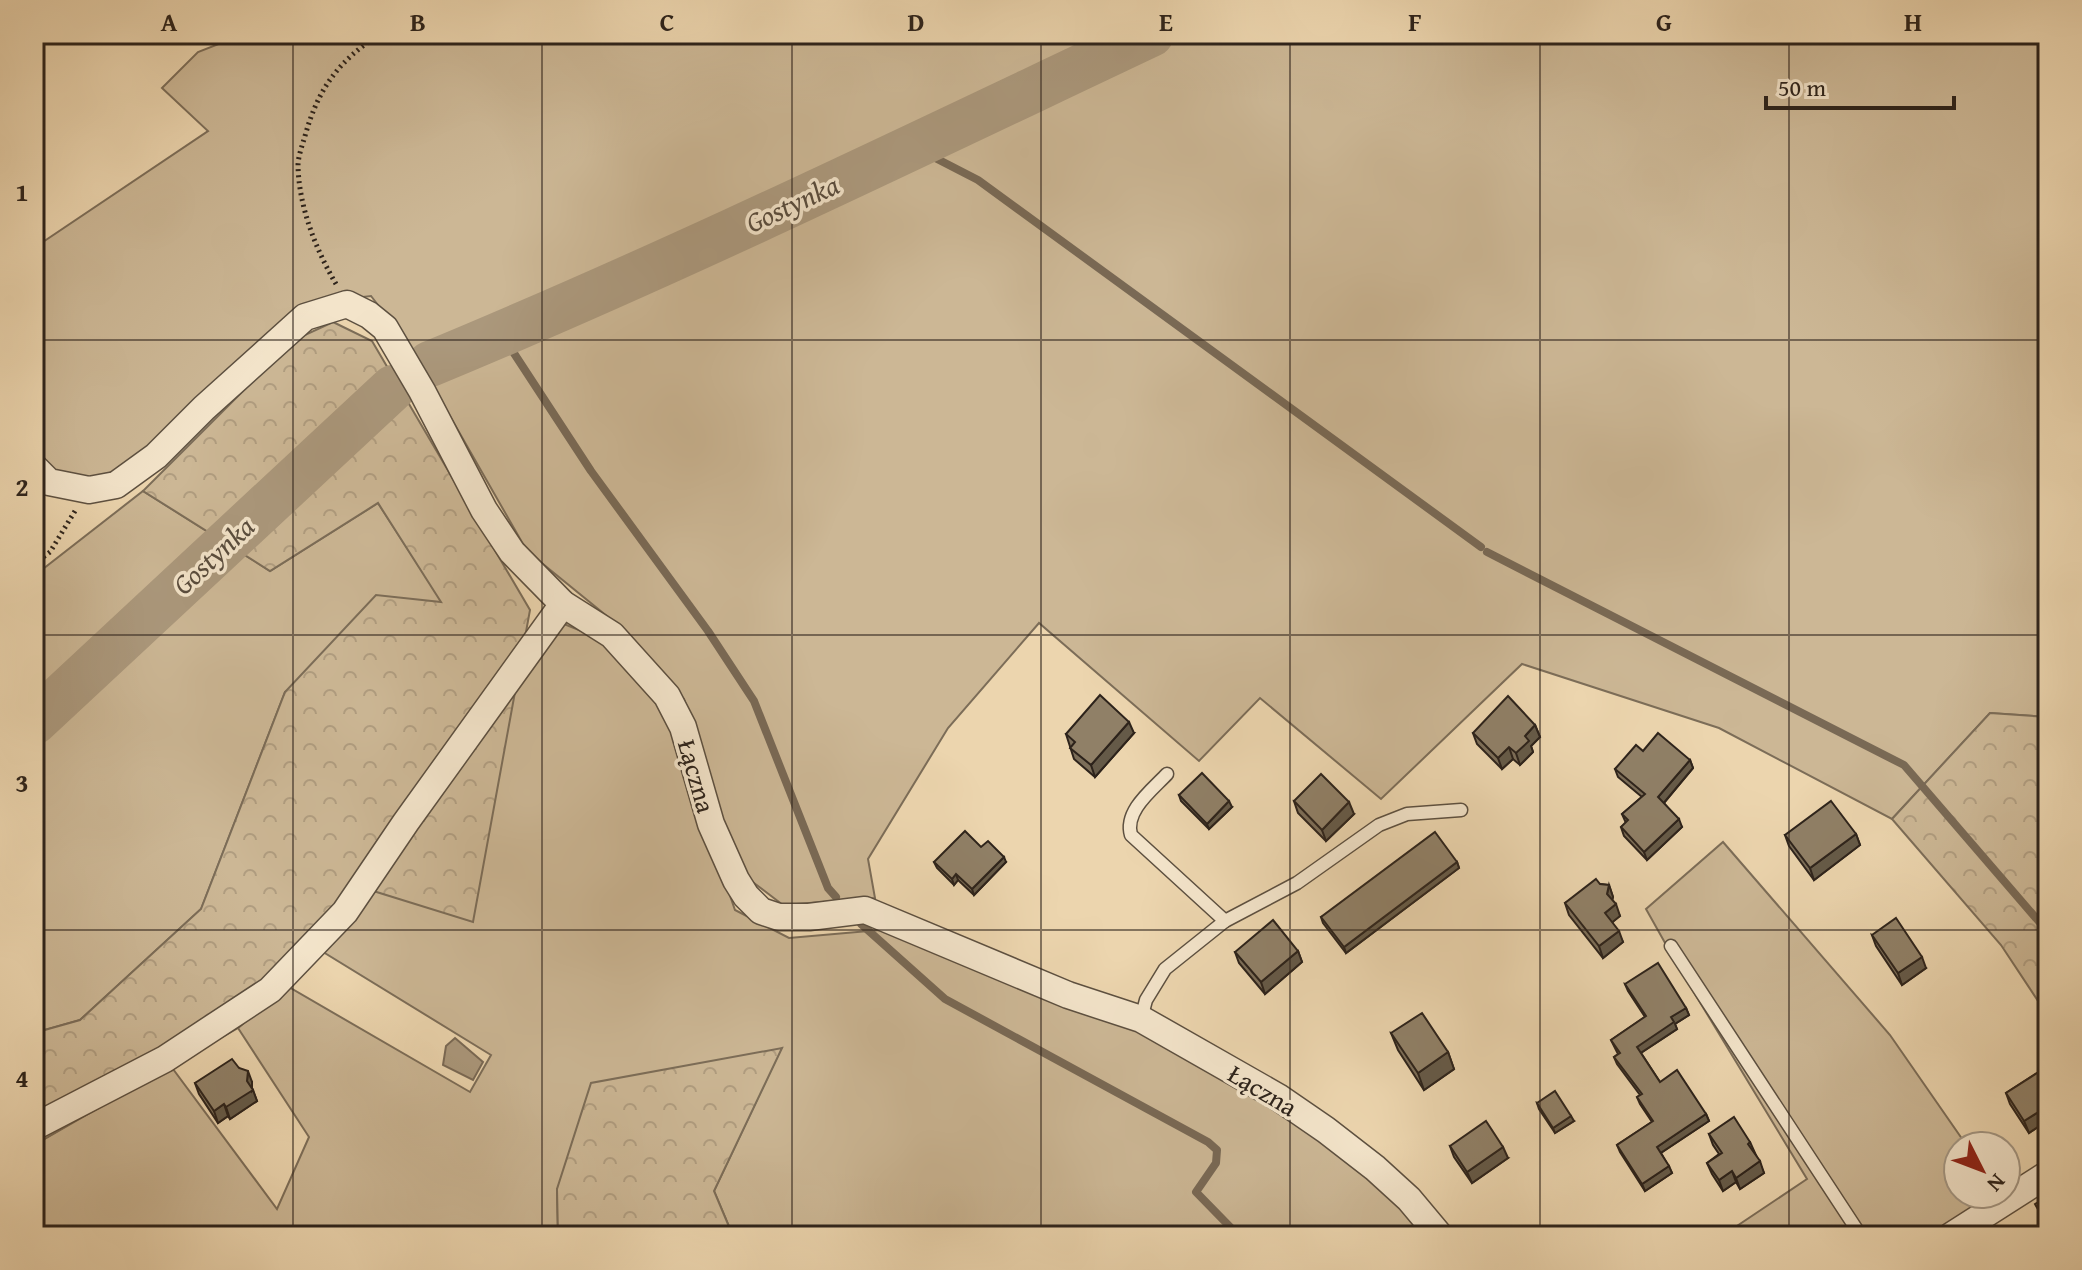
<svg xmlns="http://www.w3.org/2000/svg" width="2082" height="1270" font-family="'Gentium Book Plus',serif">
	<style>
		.green { fill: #ccb795; stroke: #7c6d58; stroke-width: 2 }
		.forest { fill: url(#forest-crowns); stroke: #7c6d58; stroke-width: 2 }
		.water { fill: #ab987c; stroke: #796955; stroke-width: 2 }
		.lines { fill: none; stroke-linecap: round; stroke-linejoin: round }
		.stream { stroke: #796955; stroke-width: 8 }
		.river { stroke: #ab987c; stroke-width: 46 }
		.service-casing { stroke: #5d5040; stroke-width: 15 }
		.minor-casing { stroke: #5d5040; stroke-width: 29 }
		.path { stroke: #2d231b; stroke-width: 5; stroke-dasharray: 2 4; stroke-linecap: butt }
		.service { stroke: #f3e4ca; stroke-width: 12 }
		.minor { stroke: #f3e4ca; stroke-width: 26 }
		.wall { fill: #7c6e59; stroke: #2d231b; stroke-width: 2 }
		.shaded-wall { fill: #655a48; stroke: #2d231b; stroke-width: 2 }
		.building { fill: #908067; stroke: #2d231b; stroke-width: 2 }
		.grid { fill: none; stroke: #2d231b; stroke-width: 2; stroke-opacity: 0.55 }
		.labels { text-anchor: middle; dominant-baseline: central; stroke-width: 7; stroke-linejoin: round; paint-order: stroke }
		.street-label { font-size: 26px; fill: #2d231b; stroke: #f3e4ca }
		.water-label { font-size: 28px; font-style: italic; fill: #594c3d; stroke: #f3e4ca }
		.neatline { fill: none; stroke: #2d231b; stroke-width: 3 }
		.grid-label { font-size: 26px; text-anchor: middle; font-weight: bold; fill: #2d231b }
	</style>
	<defs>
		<pattern id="forest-crowns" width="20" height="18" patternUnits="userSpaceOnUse" patternTransform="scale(2)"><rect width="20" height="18" fill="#ccb795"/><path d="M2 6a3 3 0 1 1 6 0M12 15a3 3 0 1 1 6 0" fill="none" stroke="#b09d80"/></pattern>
	</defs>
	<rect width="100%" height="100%" fill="#ecd5ae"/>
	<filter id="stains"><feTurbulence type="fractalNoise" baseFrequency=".0025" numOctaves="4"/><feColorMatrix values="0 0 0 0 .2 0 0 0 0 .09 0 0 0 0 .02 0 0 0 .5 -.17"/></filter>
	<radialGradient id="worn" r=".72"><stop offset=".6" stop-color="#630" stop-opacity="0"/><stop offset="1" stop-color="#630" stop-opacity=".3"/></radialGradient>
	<g class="green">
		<polygon points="244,34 2048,34 2048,717 1990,713 1892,819 1719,728 1522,664 1381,799 1260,698 1199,761 1039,623 948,728 868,859 875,898 783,905 750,880 730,842 684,699 608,617 527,551 411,348 371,296 320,302 127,468 80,481 48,471 34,453 34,248 208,131 162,88 198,52"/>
		<polygon points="143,491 270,571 378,503 442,602 285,692 201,909 80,1020 34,1033 34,576"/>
		<polygon points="564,624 599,638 666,710 735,910 789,938 880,930 1146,1031 1347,1156 1429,1236 733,1236 714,1191 781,1049 557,1189 558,1236 34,1236 34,1145 170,1065 277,1209 309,1137 238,1028 287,986 470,1092 491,1055 315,947 517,680"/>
		<polygon points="1723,842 1890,1035 1967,1146 1958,1146 1958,1194 1993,1194 1930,1236 1722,1236 1807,1179 1678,966 1646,909"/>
	</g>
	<g class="forest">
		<polygon points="333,322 372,341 530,610 473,922 370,890 287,986 238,1028 34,1145 34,1033 80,1020 201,909 285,692 376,595 441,602 378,503 270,571 143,491 294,340"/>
		<polygon points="1990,713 2048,717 2048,1016 2001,945 1892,819"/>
		<polygon points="782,1048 714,1191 733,1236 558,1236 557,1189 591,1083"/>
	</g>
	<polygon class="water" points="455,1038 483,1062 473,1080 443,1065 446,1046"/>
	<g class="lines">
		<g class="stream">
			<polyline points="912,146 978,180 1481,547"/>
			<polyline points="502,335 591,471 708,631 754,701 828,888 836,897"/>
			<polyline points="1487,552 1904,765 2048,932"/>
			<polyline points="861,924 945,999 1208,1142 1217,1150 1216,1163 1196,1192 1239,1236"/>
		</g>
		<g class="river">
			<path d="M430,364C674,263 912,147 1151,34"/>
			<polyline points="34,722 393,388"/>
		</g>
		<g class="service-casing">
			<g id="service">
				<path d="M1167,774C1152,790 1124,811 1131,835L1225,921"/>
				<polyline points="1671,946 1861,1236"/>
				<polyline points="1141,1019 1146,1000 1165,969 1225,921 1297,883 1379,825 1407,814 1461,810"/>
			</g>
		</g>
		<g class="minor-casing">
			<g id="minor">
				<polyline points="34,467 49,482 89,490 116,485 156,456 204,408 305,317 347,304 369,315 385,328 422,391 484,510 512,552 563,604 612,635 667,696 683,727 711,824 736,880 746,896 761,911 779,917 809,917 865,910 1068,995 1141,1019 1278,1097 1326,1130 1375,1168 1409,1199 1440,1236"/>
				<polyline points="34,1127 165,1059 270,990 345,912 406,822 563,604"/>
				<polyline points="1951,1236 2048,1174"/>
			</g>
		</g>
		<g class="path">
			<path d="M336,284C316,250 299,207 298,166C298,157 302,146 305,136C318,89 338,61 380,34"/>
			<polyline points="34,564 50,552 75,511"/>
		</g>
		<use href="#service" class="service"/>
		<use href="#minor" class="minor"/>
	</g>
	<g class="wall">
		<polygon points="1535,725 1540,737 1531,746 1533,752 1520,765 1513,759 1502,769 1477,744 1473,733"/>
		<polygon points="1134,733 1095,777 1074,759 1066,734"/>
		<polygon points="1643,751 1690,760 1693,768 1664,803 1682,827 1647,860 1624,836 1621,827 1626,823 1622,814 1642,797 1618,777 1615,769"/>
		<polygon points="1179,795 1232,807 1209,829 1181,801"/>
		<polygon points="1294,801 1354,814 1326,841 1298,813"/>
		<polygon points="1856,834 1860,845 1814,880 1789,846 1785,835"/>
		<polygon points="981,847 1006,862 974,895 958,880 954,885 937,868 934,862"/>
		<polygon points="1457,862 1459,868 1346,953 1323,923 1321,917"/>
		<polygon points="1600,884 1609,885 1613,897 1612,900 1620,916 1612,922 1623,942 1603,958 1569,915 1565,903"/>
		<polygon points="1872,935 1926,968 1902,985 1876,946"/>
		<polygon points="1298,951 1302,962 1265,994 1239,963 1235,952"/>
		<polygon points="1625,984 1686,1008 1689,1015 1675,1024 1677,1029 1641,1053 1660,1082 1706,1114 1709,1121 1661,1153 1672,1173 1645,1191 1620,1152 1617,1145 1652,1122 1640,1104 1637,1097 1640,1095 1617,1064 1614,1057 1618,1054 1611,1040 1645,1017 1628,991"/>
		<polygon points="1391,1033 1448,1052 1454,1069 1424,1090 1398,1050"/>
		<polygon points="2048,1066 2048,1120 2029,1133 2010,1104 2006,1093"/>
		<polygon points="239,1068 252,1082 252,1088 257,1101 230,1119 228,1116 218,1123 199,1094 195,1083"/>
		<polygon points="1537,1103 1574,1121 1555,1133 1539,1109"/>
		<polygon points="1709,1134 1750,1142 1764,1173 1740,1189 1736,1182 1723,1191 1712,1174 1707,1163 1719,1154 1713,1145"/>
		<polygon points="1450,1146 1508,1158 1472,1183 1454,1157"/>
	</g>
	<g class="shaded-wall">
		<polygon points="1129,722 1134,733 1095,777 1091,765"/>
		<polygon points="1535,725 1540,737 1531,746 1533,752 1520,765 1516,753 1525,736"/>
		<polygon points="1509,747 1513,759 1502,769 1498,758"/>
		<polygon points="1690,760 1693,768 1662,805 1658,797"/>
		<polygon points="1229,801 1232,807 1209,829 1207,824"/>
		<polygon points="1349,802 1354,814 1326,841 1322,830"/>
		<polygon points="1679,819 1682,827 1647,860 1644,852"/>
		<polygon points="1856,834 1860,845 1814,880 1810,868"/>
		<polygon points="1004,857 1006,862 974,895 972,889"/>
		<polygon points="1457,862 1459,868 1346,953 1344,947"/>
		<polygon points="956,874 958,880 954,885 952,879"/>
		<polygon points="1609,885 1613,897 1611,905 1607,894"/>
		<polygon points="1616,904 1620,916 1609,925 1605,913"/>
		<polygon points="1619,931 1623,942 1603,958 1599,946"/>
		<polygon points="1298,951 1302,962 1265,994 1261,982"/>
		<polygon points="1922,957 1926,968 1902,985 1898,973"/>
		<polygon points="1686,1008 1689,1015 1675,1024 1677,1029 1639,1054 1637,1047 1671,1017"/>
		<polygon points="1448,1052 1454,1069 1424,1090 1418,1073"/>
		<polygon points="248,1071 252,1082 252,1091 253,1090 257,1101 230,1119 226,1107 247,1081"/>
		<polygon points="224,1104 228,1116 218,1123 214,1111"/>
		<polygon points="2048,1106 2048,1120 2029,1133 2024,1121"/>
		<polygon points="1706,1114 1709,1121 1659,1154 1657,1147"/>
		<polygon points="1571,1116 1574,1121 1555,1133 1553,1128"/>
		<polygon points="1503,1147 1508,1158 1472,1183 1467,1172"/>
		<polygon points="1760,1161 1764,1173 1740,1189 1736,1178"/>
		<polygon points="1669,1166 1672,1173 1645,1191 1642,1184"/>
		<polygon points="1732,1171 1736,1182 1723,1191 1719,1180"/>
	</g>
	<g class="building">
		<polygon points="1100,695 1129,722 1091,765 1070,748 1075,742 1066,734"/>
		<polygon points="1508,696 1535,725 1525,736 1529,741 1516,753 1509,747 1498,758 1473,733"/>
		<polygon points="1658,733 1690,760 1658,797 1679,819 1644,852 1621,827 1628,820 1622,814 1645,794 1615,769 1636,745 1643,751"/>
		<polygon points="1202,773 1229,801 1207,824 1179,795"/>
		<polygon points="1321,774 1349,802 1322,830 1294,801"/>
		<polygon points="1831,801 1856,834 1810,868 1785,835"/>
		<polygon points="965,831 981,847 988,841 1004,857 972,889 956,874 952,879 934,862"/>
		<polygon points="1435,832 1457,862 1344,947 1321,917"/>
		<polygon points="1596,879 1600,884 1609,885 1607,894 1616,904 1605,913 1619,931 1599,946 1565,903"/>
		<polygon points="1896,918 1922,957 1898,973 1872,935"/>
		<polygon points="1273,920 1298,951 1261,982 1235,952"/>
		<polygon points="1658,963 1686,1008 1671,1017 1674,1022 1637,1047 1660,1082 1677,1070 1706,1114 1657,1147 1669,1166 1642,1184 1617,1145 1653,1121 1637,1097 1642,1094 1614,1057 1620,1053 1611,1040 1646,1016 1625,984"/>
		<polygon points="1422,1013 1448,1052 1418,1073 1391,1033"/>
		<polygon points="232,1059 239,1068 248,1071 247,1081 253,1090 226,1107 224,1104 214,1111 195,1083"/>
		<polygon points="2048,1066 2048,1106 2024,1121 2006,1093"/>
		<polygon points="1555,1091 1571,1116 1553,1128 1537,1103"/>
		<polygon points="1734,1117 1750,1142 1748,1144 1760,1161 1736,1178 1732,1171 1719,1180 1707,1163 1722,1153 1709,1134"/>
		<polygon points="1486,1121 1503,1147 1467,1172 1450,1146"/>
		<polygon points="2048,1196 2048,1227 2035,1204"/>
	</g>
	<path class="grid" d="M293,34V1236M542,34V1236M792,34V1236M1041,34V1236M1290,34V1236M1540,34V1236M1789,34V1236M34,340H2048M34,635H2048M34,930H2048"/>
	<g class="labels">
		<g class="street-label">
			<text transform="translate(697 776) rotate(74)">Łączna</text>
			<text transform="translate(1263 1090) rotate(31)">Łączna</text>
		</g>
		<g class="water-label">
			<text transform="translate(792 203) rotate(-25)">Gostynka</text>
			<text transform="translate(213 555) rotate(-43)">Gostynka</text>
		</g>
	</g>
	<rect width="2082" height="1270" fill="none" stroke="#ecd5ae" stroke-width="88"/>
	<g transform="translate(1982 1170) rotate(132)"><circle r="38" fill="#f3e4ca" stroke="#a49784" stroke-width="2"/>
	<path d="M0-6L14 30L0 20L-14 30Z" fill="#8f2418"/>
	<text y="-12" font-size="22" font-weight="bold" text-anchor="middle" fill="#2d231b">N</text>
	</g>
	<path d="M1766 96v12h188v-12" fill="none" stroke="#2d231b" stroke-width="4"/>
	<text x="1778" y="96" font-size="24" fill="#2d231b" stroke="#f3e4ca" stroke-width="6" paint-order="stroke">50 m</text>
	<rect x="44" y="44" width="1994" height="1182" class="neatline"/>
	<g class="grid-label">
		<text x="169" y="31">A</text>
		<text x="418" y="31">B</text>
		<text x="667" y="31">C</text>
		<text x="916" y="31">D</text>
		<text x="1166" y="31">E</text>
		<text x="1415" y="31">F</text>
		<text x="1664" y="31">G</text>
		<text x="1913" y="31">H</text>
		<text x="22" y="201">1</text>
		<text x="22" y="496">2</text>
		<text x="22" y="792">3</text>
		<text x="22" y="1087">4</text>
	</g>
	<rect width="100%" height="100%" filter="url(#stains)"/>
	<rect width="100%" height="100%" fill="url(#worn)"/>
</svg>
